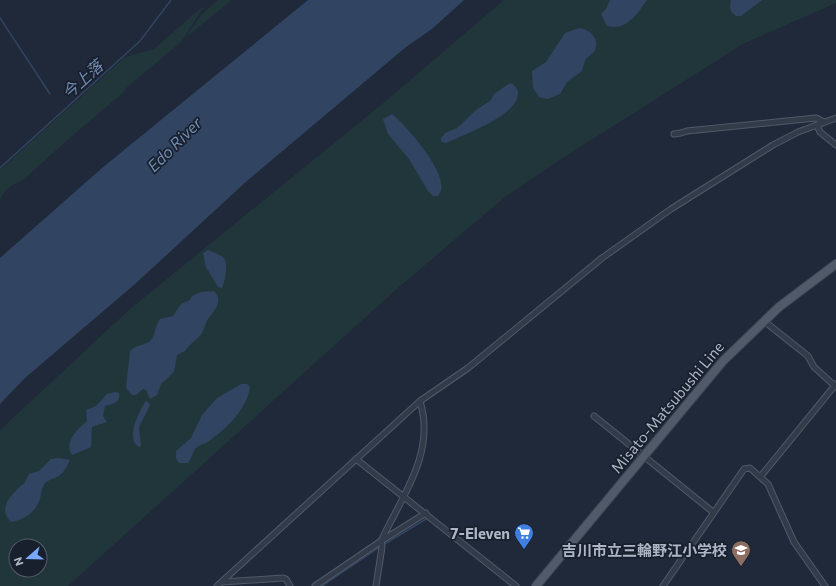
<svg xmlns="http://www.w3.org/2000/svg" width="836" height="586" font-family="Commissioner,'Noto Sans JP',sans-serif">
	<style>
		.green { fill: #21363a; fill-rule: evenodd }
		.water { fill: #314461 }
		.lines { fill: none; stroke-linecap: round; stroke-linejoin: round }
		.stream { stroke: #314461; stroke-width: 1.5 }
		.minor-casing { stroke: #505967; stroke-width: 7 }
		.primary-casing { stroke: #3c4453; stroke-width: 10 }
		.minor { stroke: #323b49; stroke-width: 5 }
		.primary { stroke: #505a69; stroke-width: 8 }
		.labels { text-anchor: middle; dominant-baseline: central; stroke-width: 3.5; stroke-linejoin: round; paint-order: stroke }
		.street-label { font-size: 15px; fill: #adb6c6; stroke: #18202d }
		.poi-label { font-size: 15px; font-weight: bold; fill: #adb6c6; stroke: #18202d; text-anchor: end }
		.water-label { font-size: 16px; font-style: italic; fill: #738bb1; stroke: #18202d }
	</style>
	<rect width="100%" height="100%" fill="#1f2939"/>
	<g class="green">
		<polygon points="218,0 232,0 185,38 201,15"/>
		<path d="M504,0H836V3L743,44L561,159L505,197L399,287L68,586H0V430L130,309L381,105ZM16,546H40V570H16Z"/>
		<path d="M202,7L203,8L181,42L125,89L124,92L72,136L23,180C14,183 2,191 0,200V170L125,57L154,49Z"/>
	</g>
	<g class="water">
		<polygon points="308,0 464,0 432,29 406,47 248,180 135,284 25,378 0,404 0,258 102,168"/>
		<path d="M610,0H647C637,14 627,31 607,26L601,14L606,9Z"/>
		<path d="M731,0H762L741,16H736C730,12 729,7 731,0Z"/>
		<path d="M579,28C589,29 600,38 595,50C593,54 588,56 586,59C584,62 583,68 582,71L567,82L560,94L548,99L539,97L533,88L532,71L546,62L565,33Z"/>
		<path d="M510,83C514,85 517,87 518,92C520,115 463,135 446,143L441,142V138L445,133L457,128L476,110L490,101L494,94Z"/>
		<path d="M392,114C406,125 455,180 438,196H433L428,191L409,159L388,134L383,119Z"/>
		<path d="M208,250C212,252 219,254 223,257C229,263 225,281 222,288L218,287L206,267L203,253Z"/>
		<path d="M214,291C224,301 214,311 208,319C205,323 205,328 202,333C197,340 191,342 185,351L177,355L174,372L161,384L157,395L150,399L146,390L143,389L136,395H132L126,388L130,351C136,344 145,346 151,340C155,336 155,326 160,319L173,316L181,304L190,300L192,296L201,292Z"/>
		<path d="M241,384H247L250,387C247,410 224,431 206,443C203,444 199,445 197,447C193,450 192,458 188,463H179L176,458V451L191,438L202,415L217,398Z"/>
		<path d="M115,392L119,393C121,403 113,404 105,406L103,416L107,422L92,427L91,447L72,455C64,441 77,430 87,421L86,410L96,406L107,394Z"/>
		<path d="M147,401L150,405L139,427L141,446L139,447C125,439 139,412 145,402Z"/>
		<path d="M59,458L70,460C67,467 63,474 57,477C54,479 50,479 48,481C43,484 42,489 41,494C39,510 25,520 11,522C1,512 5,502 14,493C17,490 19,486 24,484L29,474L39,471L51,459Z"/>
	</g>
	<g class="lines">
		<g class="stream">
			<polyline points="0,18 50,94"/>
			<polyline points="0,168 140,41 171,0"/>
			<polyline points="383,545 426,519"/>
			<polyline points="322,586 380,547"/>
		</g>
		<g class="minor-casing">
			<g id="minor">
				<polyline points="817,125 820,132 836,145"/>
				<polyline points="674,134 681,133 687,131 816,118 824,122"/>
				<polyline points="764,321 808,356 814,367 836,387"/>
				<polyline points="594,416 713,512"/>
				<polyline points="356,459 516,586"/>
				<polyline points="761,476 836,384"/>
				<polyline points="222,582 283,578 286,579 290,586"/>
				<polyline points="217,586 420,401 468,368 602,258 671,209 773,145 798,132 836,118"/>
				<polyline points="315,586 381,541 426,513"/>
				<path d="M376,586L382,547L381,541C402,496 436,453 420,401"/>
				<polyline points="663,586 744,469 750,468 768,484 794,542 825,586"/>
			</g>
		</g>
		<g class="primary-casing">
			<polyline id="primary" points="536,586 723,361 779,307 836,264"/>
		</g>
		<use href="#minor" class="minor"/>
		<use href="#primary" class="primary"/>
	</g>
	<defs>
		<g id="supermarket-pin" transform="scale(1)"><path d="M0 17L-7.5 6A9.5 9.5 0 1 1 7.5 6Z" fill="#3f7fe0" stroke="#18202d"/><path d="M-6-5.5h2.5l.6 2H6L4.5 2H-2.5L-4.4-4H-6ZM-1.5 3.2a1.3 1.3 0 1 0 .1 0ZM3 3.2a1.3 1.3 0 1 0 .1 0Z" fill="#fff"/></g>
		<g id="school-pin" transform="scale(1)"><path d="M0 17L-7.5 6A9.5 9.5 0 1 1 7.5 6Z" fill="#8d6e63" stroke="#18202d"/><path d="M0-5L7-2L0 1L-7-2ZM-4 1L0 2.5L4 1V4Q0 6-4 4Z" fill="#fff"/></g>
	</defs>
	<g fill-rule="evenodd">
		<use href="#supermarket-pin" x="524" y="533"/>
		<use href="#school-pin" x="741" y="550"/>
	</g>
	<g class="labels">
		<g class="street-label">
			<text transform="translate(667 407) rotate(-50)">Misato-Matsubushi Line</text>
		</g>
		<g class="poi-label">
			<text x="510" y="533">7-Eleven</text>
			<text x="727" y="550">吉川市立三輪野江小学校</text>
		</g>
		<g class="water-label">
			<text transform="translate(82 79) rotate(-42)">今上落</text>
			<text transform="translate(174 144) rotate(-45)">Edo River</text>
		</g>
	</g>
	<g transform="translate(28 558) rotate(250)"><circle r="19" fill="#18202d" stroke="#545c6a"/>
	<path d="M0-3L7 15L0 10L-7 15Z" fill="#79a9ff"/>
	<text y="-6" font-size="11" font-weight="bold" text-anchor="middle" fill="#adb6c6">N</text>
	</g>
</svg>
